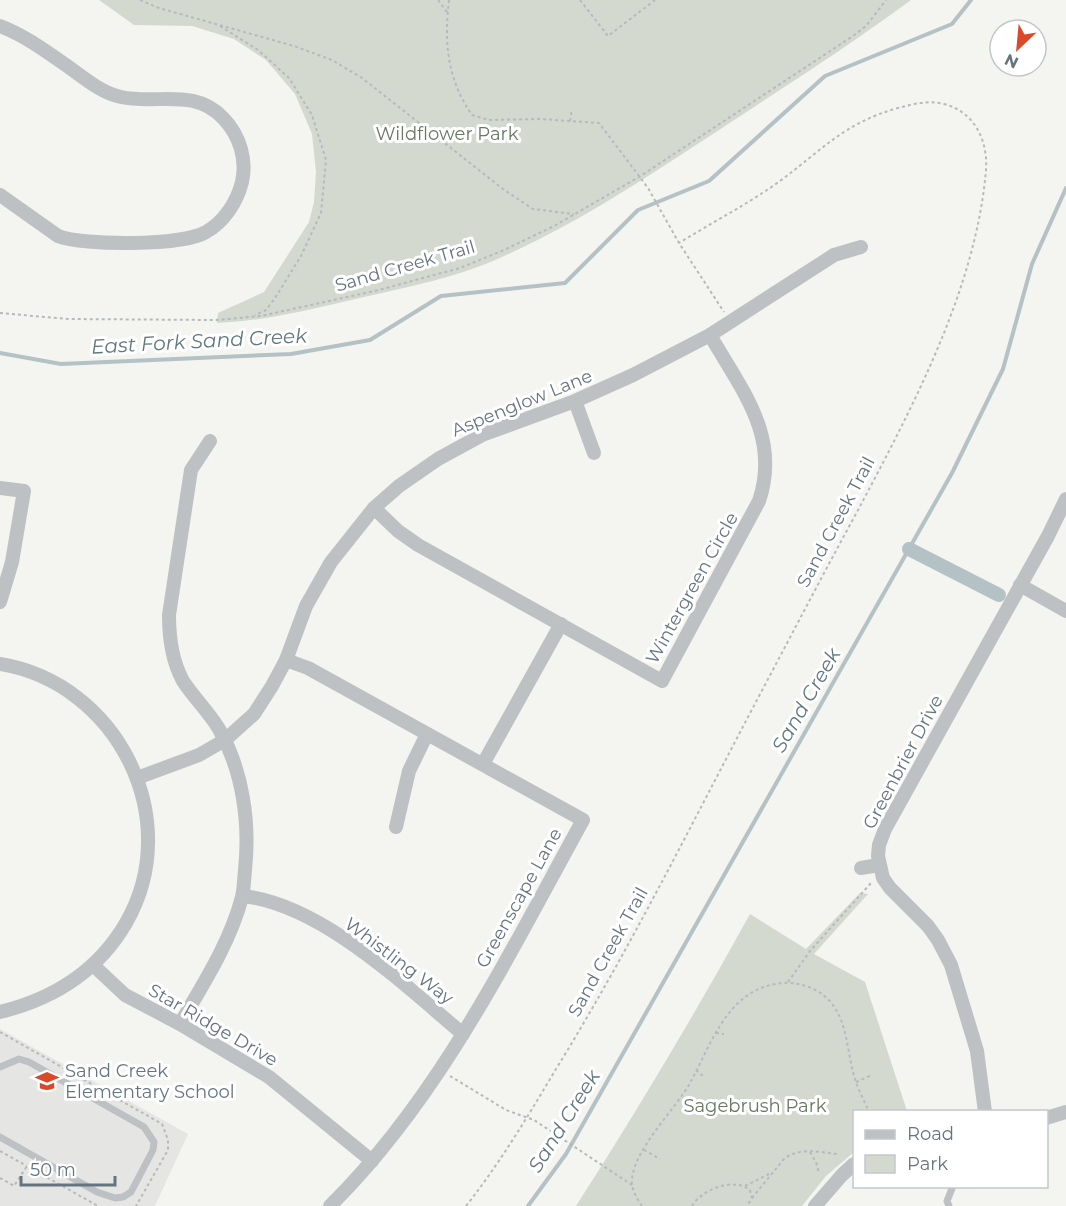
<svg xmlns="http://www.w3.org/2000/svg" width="1066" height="1206" font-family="Montserrat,sans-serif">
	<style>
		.built { fill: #e5e6e4 }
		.green { fill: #d4d9d0 }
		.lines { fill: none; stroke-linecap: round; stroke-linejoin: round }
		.stream { stroke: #b4c1c5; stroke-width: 4 }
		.canal { stroke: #b4c1c5; stroke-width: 14 }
		.path { stroke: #b7babc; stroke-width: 2; stroke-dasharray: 3 3; stroke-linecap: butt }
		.lane { stroke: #bdc1c4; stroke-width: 7 }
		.street { stroke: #bdc1c4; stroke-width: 14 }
		.labels { text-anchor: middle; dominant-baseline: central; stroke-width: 6; stroke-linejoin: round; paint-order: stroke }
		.park-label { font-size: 18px; fill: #687863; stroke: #fff }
		.street-label { font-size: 18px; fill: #657580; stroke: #fff }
		.poi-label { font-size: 18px; fill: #657580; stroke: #fff; text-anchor: start }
		.water-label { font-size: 20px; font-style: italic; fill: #60777e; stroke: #fff }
	</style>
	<rect width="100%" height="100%" fill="#f4f4f0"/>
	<polygon class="built" points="0,1029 188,1134 155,1206 0,1206"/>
	<g class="green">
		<path d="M99,0H911C849,46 784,87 719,130C644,179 567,231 483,265C439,282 392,290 347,301C304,311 262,321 217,323L218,313L264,292L309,222L314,202L316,172L312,134L295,94L266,60L234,39L192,26L134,25Z"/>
		<path d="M860,893L868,894L814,954L865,982L907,1111L854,1112V1152L826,1176L802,1206H576C637,1111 695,1014 750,914L806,949Z"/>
	</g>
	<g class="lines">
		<g class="stream">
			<polyline points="0,353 61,364 291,354 370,340 441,296 565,283 638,210 709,181 825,76 952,24 971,0"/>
			<polyline points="528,1206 566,1154 952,473 1003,369 1032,264 1066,188"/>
		</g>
		<polyline class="canal" points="909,549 999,595"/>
		<g class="path">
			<polyline points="140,0 159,8 294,46 332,60 362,78 503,189 533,209 574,214"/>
			<polyline points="438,0 447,12"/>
			<path d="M449,0C444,42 447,79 472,115L489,120L540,119L599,123L648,188L679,243L724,312"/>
			<polyline points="580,0 608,36 655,0"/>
			<polyline points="220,26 258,50 289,78 312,115 326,160 321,213 301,256 275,298 266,310 255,315"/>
			<polyline points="570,121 572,109"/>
			<polyline points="0,313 68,319 216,320 261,316 379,290 460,268 504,250 556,225 639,177 853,36 866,26 886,0"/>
			<polyline points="788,982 810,951 871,883"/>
			<polyline points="0,1032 162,1124 168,1140 168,1150 136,1206"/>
			<polyline points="716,1033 724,1034"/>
			<polyline points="696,1070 703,1076"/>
			<polyline points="450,1076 506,1110 534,1120 632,1185"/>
			<polyline points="856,1082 872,1075"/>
			<polyline points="644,1150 660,1159"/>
			<polyline points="0,1151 98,1206"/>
			<polyline points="810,1152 816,1162 819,1173"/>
			<polyline points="0,1178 14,1186 27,1166"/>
			<polyline points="745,1186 769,1174"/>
			<path d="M752,1198L784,1159C799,1147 819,1152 837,1154"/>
			<path d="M466,1206C500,1163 528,1116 556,1069C630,949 692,823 758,698C791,636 823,574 857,512C912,408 976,289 986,170C988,141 975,112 944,104C928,100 913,104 898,108C844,123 822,150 780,181C748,204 713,222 679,243"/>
			<path d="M642,1206C638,1200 633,1192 632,1185C629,1154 675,1110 690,1083C711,1045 726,993 775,984C790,981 806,984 819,992C850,1012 845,1051 856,1082C859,1092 865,1102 869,1112"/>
			<path d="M692,1206C702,1189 734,1177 750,1190L752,1198L747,1206"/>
		</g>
		<g class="lane">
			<polyline points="0,1067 19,1059 29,1062 144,1127 154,1142 153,1150 131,1192 123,1197 115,1198 97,1192 0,1137"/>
			<polyline points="949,1206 947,1201 953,1186"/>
		</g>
		<g class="street">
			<path d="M0,26C26,36 47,52 70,68C85,79 102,93 121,97C157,105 195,87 224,119C240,136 247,160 242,182C237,202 224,222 206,232C183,246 83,246 58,236L0,195"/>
			<polyline points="575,401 594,453"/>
			<polyline points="0,488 24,491 12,562 0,602"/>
			<path d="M374,508L398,531L418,545L662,681L759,501C781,436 741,389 710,335"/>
			<polyline points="1020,585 1066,611"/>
			<path d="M286,660L308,668L583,820C509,954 440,1097 330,1206"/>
			<path d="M0,664C117,683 186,819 126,923C98,971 53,999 0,1012"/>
			<polyline points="483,764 561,624"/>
			<polyline points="137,778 199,755 225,740 254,714 272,686 286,660 306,606 331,562 374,508 399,486 438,459 482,435 575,401 633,375 710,335 834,255 861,247"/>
			<polyline points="396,827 409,771 427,734"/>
			<polyline points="861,868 879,865"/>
			<path d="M243,896C322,905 403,984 463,1034"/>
			<polyline points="93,965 125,995 180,1024 269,1077 372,1161"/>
			<path d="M180,1024C203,984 230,943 242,897C244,889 244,879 245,870C250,823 243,771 219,729C209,712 194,698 183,681C172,661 169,638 169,615L191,470L210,441"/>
			<polyline points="985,1112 977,1051 951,965 938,940 928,926 890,888 883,878 878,856 879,845 885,829 1048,536 1066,499"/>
			<polyline points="1046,1118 1066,1112"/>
			<polyline points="815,1206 842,1175 854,1164"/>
		</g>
	</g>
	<defs>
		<g id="school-bare" transform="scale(1.8)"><path d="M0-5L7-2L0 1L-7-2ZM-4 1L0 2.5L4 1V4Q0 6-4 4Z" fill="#da4a2a" stroke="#fff" stroke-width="2.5" paint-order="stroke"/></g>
	</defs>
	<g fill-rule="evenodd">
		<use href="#school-bare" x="47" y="1081"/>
	</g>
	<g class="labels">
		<g class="park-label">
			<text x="447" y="134">Wildflower Park</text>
			<text x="755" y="1106">Sagebrush Park</text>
		</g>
		<g class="street-label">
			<text transform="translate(405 266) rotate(-16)">Sand Creek Trail</text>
			<text transform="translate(522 403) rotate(-22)">Aspenglow Lane</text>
			<text transform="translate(836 522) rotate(-62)">Sand Creek Trail</text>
			<text transform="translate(692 588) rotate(-61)">Wintergreen Circle</text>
			<text transform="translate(903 762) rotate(-62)">Greenbrier Drive</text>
			<text transform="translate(519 898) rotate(-61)">Greenscape Lane</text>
			<text transform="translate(608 952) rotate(-61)">Sand Creek Trail</text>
			<text transform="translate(399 961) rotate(37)">Whistling Way</text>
			<text transform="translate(213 1025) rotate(30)">Star Ridge Drive</text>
		</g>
		<g class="poi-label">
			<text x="65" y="1071">Sand Creek<tspan x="65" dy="21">Elementary School</tspan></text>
		</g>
		<g class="water-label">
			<text transform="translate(199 341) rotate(-3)">East Fork Sand Creek</text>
			<text transform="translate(806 700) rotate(-60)">Sand Creek</text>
			<text transform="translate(564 1121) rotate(-58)">Sand Creek</text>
		</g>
	</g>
	<rect x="853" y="1110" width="195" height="78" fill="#ffffff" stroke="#c1c8cc" stroke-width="1.5"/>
	<rect x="865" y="1130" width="30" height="9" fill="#bdc1c4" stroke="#c1c8cc" stroke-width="1.5"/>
	<text x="907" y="1140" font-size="18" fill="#657580">Road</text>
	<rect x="865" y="1155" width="30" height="18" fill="#d4d9d0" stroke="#c1c8cc" stroke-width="1.5"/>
	<text x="907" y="1170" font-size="18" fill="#657580">Park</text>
	<g transform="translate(1018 48) rotate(206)"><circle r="28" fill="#ffffff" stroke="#c1c8cc" stroke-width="1.5"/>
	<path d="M0-4.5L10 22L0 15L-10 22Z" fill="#da4a2a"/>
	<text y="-9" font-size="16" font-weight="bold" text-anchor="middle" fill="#657580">N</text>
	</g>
	<path d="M21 1176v9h94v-9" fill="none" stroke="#657580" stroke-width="3"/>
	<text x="30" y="1176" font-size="18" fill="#657580" stroke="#ffffff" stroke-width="4.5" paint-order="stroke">50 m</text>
</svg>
